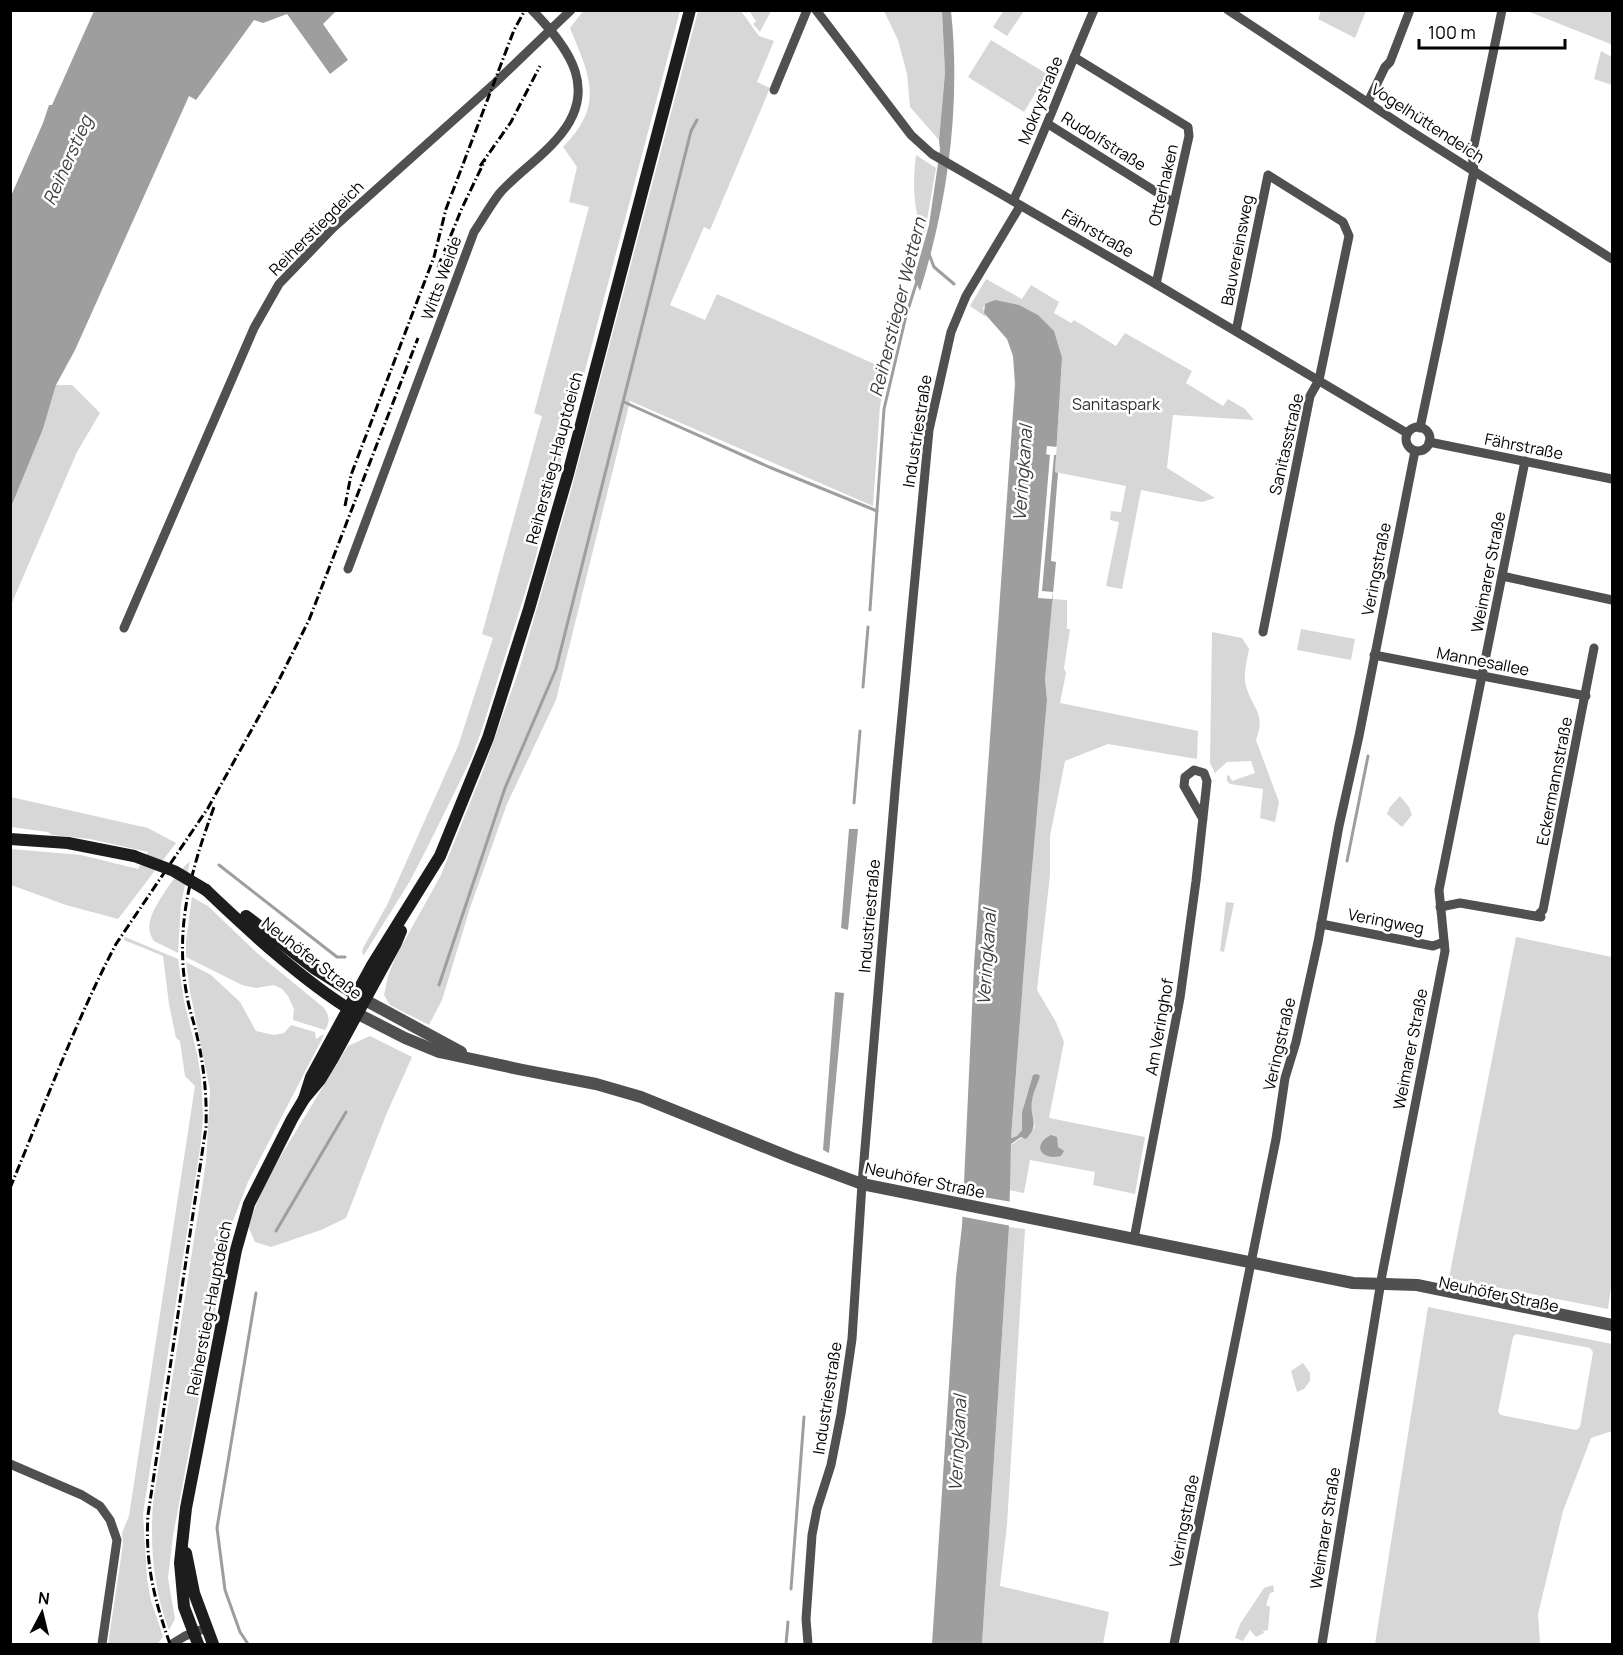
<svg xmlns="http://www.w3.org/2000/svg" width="1623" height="1655" font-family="Manrope,sans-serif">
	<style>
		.green { fill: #d7d7d7; fill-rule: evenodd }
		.water { fill: #9e9e9e }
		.pier { fill: #fff }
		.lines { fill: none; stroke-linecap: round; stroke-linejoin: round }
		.stream { stroke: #9e9e9e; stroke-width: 3 }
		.minor { stroke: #505050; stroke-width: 9 }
		.tertiary { stroke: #505050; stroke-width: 12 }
		.secondary { stroke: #1d1d1d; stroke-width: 12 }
		.rail { stroke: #000; stroke-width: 3; stroke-dasharray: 9 3 1.5 3; stroke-linecap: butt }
		.secondary-bridge { stroke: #1d1d1d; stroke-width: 12 }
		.labels { text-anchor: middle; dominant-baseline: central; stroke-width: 5; stroke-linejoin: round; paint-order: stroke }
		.street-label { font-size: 16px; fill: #000; stroke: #fff }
		.park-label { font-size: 16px; fill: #2e2e2e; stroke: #fff }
		.water-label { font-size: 18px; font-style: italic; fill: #3f3f3f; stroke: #fff }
	</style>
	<rect width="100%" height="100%" fill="#fff"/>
	<g class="green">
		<polygon points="1004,10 1024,11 1007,36 993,27"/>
		<path d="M583,11H680L532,571L482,729L471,759L428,846L410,881L364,955L362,953L363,948L387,905L458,746L493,638L482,634L542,416L534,413L589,207L569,202L577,167L563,147C605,104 590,77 570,28Z"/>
		<polygon points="698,11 741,11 759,36 774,41 757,82 770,88 710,230 704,227 670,305 705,320 717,294 888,370 880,406 873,506 630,401 556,700 507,804 470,908 442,1000 429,1025 390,1005 384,995 388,976 396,956 441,875 484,768 519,670 570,494"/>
		<polygon points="744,11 771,11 760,32 753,24 756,21 749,11 746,13"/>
		<polygon points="884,11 942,11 945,73 939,140 910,107 907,74 898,40"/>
		<polygon points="1321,11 1322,10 1366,11 1355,38 1318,19"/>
		<polygon points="1527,11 1612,11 1612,45 1608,43"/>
		<polygon points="991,40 1047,74 1024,112 968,77"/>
		<polygon points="1601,51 1612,57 1612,85 1594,79"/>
		<path d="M916,155L936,168L924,237L922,236C914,208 912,183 916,155Z"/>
		<polygon points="986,279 1022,299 1031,285 1059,302 1054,313 1071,323 1074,320 1116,346 1125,333 1192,371 1186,383 1223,406 1228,399 1245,409 1254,420 1173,415 1167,468 1215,498 1202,502 1141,490 1122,589 1106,586 1119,522 1110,520 1111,511 1121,512 1126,486 1055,472 1062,358 985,304 983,308 986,317 970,306"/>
		<polygon points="56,385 72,385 100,413 77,452 11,605 11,507 43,429"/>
		<polygon points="1052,599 1067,600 1067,629 1070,629 1064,668 1066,673 1060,703 1198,731 1197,759 1108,744 1065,761 1050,836 1050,875 1037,990 1056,1022 1064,1042 1049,1118 1145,1137 1135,1194 1093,1185 1095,1172 1030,1160 1024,1193 1009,1190 1011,1145 1033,1130 1035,1126 1031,1107 1032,1098 1040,1076 1028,1091 1022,1112 1022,1130 1017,1136 1011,1138 1029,903 1047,700 1045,679"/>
		<polygon points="1301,629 1355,639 1351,660 1297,650"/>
		<path d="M1212,632L1242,638L1249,649C1247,660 1243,675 1246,686C1253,710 1266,713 1256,740L1279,802L1275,822L1260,818L1263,789L1230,784L1227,781V776L1229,775L1232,781L1255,773L1251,761L1227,762L1215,773L1210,763Z"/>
		<polygon points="1400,796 1409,807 1412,815 1402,827 1387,814 1390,807"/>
		<polygon points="11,797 148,828 176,843 118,919 66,905 11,885 11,849 81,855 138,869 148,852 90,839 52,835 48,832 11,827"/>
		<path d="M190,861L181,904L178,953L154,941C150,935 148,929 150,922C152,907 178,871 190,861Z"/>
		<path d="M192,897L208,906L257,953L323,1007C329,1014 331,1021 325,1030L293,1020L294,1009L288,996L282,989L274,985L256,988L242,985L186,957V940Z"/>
		<polygon points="1226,902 1234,903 1224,952 1220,951"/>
		<polygon points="125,937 178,959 184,1001 197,1054 201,1078 203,1117 201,1142 143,1514 147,1578 151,1601 163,1636 158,1644 108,1644 121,1558 123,1542 122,1533 129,1516 195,1086 185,1076 180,1041 176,1038 169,1004 163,956 124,940"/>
		<polygon points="1516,937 1612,957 1612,1280 1608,1309 1449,1278"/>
		<path d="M186,962L211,975L240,1002L256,1031L274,1035L284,1033L291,1025L315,1032L316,1039L322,1035H324L248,1182L231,1226L173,1536L168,1578L175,1619L169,1630C153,1588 150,1547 153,1503L206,1162L210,1090L190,991Z"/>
		<polygon points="370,1036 412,1057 386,1115 346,1218 321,1230 271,1247 255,1242 248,1226 266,1180 348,1046"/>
		<polygon points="1009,1227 1025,1229 1007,1525 1000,1586 1109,1612 1103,1644 982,1644"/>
		<path d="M1428,1307L1612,1344V1431L1591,1438L1563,1511L1538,1614L1540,1644H1375ZM1516,1334L1590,1348L1593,1352L1580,1427L1576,1430L1501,1415L1498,1412L1513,1337Z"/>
		<polygon points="1303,1363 1310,1373 1310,1381 1304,1389 1297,1392 1291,1371"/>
		<polygon points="1273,1585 1274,1592 1270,1593 1266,1605 1270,1607 1268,1630 1263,1631 1264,1633 1256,1637 1250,1630 1243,1641 1235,1638 1240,1624 1264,1588"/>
	</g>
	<g class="water">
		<polygon points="94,11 336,11 323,24 348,60 330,74 287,14 263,23 254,20 196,100 189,96 75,350 56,385 43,429 11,507 11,196 43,123 49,105 52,105"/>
		<path d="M942,11H951C961,104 948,202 920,291L914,278L929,225L940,150L939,140L945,73Z"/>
		<path d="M995,300L1019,305L1038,315L1054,331L1062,358L1055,472L1058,473L1051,561L1056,562L1045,679L1047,700L1029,903L1011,1138L1017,1136L1022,1130V1112L1033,1075L1037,1074L1040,1076C1038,1084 1033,1092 1032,1101C1029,1117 1041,1124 1026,1139L1021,1137L1011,1144L1009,1227L982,1644H932L956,1277L962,1226L974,965L1015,384L1013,356L1007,339L984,313L985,304Z"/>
		<polygon points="849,829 858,829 848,930 841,928"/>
		<polygon points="835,992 844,993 829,1153 823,1150"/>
		<path d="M1051,1135L1057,1137L1058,1147L1064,1151L1061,1156C1040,1161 1032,1144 1051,1135Z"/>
	</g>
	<g class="pier">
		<polygon points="1047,446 1057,447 1056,455 1054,455 1042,591 1053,592 1052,599 1038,598 1050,455 1046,454"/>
		<polygon points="960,1193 1012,1202 1011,1226 959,1216"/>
	</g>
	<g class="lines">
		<g class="stream">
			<polyline points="929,254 934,267 954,284"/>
			<polyline points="624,402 769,467 877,511"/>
			<polyline points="870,610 884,409 906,316 917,281"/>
			<polyline points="863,687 868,627"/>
			<polyline points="854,803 860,731"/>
			<polyline points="1347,861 1368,756"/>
			<polyline points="219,865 337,957 345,957"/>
			<polyline points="439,985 505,788 556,669 691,131 697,120"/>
			<polyline points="276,1231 346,1112"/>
			<polyline points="791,1589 804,1417"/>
			<polyline points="248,1644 240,1632 225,1590 217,1528 256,1293"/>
			<polyline points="786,1644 788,1622"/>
		</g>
		<g class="minor">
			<polyline points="816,10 911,135 932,154 1156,284 1407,433"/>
			<polyline points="1228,10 1406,128 1612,259"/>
			<polyline points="1074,57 1188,127 1189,136 1156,284"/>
			<polyline points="774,90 807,10"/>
			<polyline points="1368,102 1385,67 1390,62 1410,10"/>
			<polyline points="1048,124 1174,203"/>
			<path d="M1013,201C1043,139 1066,74 1094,10"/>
			<polyline points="1236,331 1268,175 1343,222 1349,236 1319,380 1310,396 1263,632"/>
			<circle cx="1418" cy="439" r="12"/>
			<polyline points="1420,428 1474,171 1472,155 1502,10"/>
			<polyline points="1429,442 1612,479"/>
			<path d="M348,569L474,232C482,220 490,206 499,194C516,174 539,160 556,140C601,91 570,49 532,10"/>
			<polyline points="1502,576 1612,600"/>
			<polyline points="124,628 254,328 279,284 333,228 495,83 571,10"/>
			<polyline points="1374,655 1586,696"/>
			<polyline points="1440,907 1460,903 1541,917"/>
			<polyline points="1537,916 1543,910 1594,648"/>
			<polyline points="1321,924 1433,946 1444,942"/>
			<polyline points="1134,1239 1180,998 1196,881 1207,781 1204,773 1194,770 1185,777 1184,786 1203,819"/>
			<polyline points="10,1464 82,1495 100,1506 110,1520 117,1540 102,1644"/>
			<polyline points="172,1644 185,1636 206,1628"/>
			<polyline points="808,1644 806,1619 812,1535 817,1509 831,1465 841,1414 852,1339 862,1184 896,779 929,430 951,332 966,296 1020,206"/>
			<polyline points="1174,1644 1276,1139 1285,1078 1296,1042 1318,942 1339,826 1359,736 1415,451"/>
			<polyline points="1322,1644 1382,1275 1445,951 1439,890 1525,461"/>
		</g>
		<g class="tertiary">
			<polyline points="365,1000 461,1052"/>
			<polyline points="358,1014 405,1038 439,1052 523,1070 596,1084 641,1097 792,1158 862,1184 1353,1283 1417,1285 1612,1325"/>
		</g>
		<g class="secondary">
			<polyline points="10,839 68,843 134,856"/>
			<path d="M206,890C249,931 303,981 354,1012"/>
			<polyline points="246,916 315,969 361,998"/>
			<polyline points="304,1099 311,1077 371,967 440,856 488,738 529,609 568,474 690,10"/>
			<polyline points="186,1553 194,1593 213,1644"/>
			<polyline points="198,1644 184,1607 180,1563 186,1508 236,1250 249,1204 292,1119 304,1099 320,1080 332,1060 396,943 401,931"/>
		</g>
		<g class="rail">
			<polyline points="480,166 511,122 540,66"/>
			<polyline points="438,267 462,208 485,160"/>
			<polyline points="345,506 351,475 434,257 446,209 514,30 525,10"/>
			<path d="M10,1188C44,1107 75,1022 116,944L208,808L276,686L309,620L418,338"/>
			<path d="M170,1644C154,1599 145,1563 148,1515L206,1127C207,1096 204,1066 197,1036C194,1022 189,1009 187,996C174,928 191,870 214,807"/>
		</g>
		<polyline class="secondary-bridge" points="134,856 174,871 206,890"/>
	</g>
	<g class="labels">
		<g class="street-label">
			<text transform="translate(1040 100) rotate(-68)">Mokrystraße</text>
			<text transform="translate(1428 123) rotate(33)">Vogelhüttendeich</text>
			<text transform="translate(1104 141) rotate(32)">Rudolfstraße</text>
			<text transform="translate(1163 185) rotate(-77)">Otterhaken</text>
			<text transform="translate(316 228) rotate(-45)">Reiherstiegdeich</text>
			<text transform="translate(1098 233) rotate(30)">Fährstraße</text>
			<text transform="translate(1237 250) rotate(-79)">Bauvereinsweg</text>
			<text transform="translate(441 278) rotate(-70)">Witts Weide</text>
			<text transform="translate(917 431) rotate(-81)">Industriestraße</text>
			<text transform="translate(1286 444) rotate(-77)">Sanitasstraße</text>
			<text transform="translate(1524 446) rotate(11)">Fährstraße</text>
			<text transform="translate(554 458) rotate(-75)">Reiherstieg-Hauptdeich</text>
			<text transform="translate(1376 569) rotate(-79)">Veringstraße</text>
			<text transform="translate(1488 572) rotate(-79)">Weimarer Straße</text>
			<text transform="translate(1483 661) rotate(11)">Mannesallee</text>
			<text transform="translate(1554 781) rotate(-79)">Eckermannstraße</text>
			<text transform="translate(869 916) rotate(-85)">Industriestraße</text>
			<text transform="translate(1386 921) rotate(11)">Veringweg</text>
			<text transform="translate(312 958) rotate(38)">Neuhöfer Straße</text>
			<text transform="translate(1159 1027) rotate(-80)">Am Veringhof</text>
			<text transform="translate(1279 1044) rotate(-77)">Veringstraße</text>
			<text transform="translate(1410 1049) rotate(-79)">Weimarer Straße</text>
			<text transform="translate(925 1180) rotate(12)">Neuhöfer Straße</text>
			<text transform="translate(1499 1294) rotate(12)">Neuhöfer Straße</text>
			<text transform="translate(209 1308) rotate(-79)">Reiherstieg-Hauptdeich</text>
			<text transform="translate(827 1398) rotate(-81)">Industriestraße</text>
			<text transform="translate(1184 1521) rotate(-79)">Veringstraße</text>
			<text transform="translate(1325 1528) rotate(-81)">Weimarer Straße</text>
		</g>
		<g class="park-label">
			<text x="1116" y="404">Sanitaspark</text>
		</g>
		<g class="water-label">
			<text transform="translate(67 160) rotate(-66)">Reiherstieg</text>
			<text transform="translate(897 307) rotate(-76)">Reiherstieger Wettern</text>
			<text transform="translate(1022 473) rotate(-86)">Veringkanal</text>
			<text transform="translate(986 957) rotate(-86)">Veringkanal</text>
			<text transform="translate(957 1443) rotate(-87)">Veringkanal</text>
		</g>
	</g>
	<rect width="1623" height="1655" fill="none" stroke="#000000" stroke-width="24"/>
	<g transform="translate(42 1613) rotate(7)" stroke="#ffffff" stroke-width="4.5" paint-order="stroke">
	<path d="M0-4.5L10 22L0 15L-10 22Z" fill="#000000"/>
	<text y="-9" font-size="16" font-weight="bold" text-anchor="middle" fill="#000000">N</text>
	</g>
	<path d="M1419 39v9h146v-9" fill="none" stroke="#000000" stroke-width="3"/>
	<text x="1428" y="39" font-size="18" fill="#000000" stroke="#ffffff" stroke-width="4.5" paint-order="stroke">100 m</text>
</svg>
